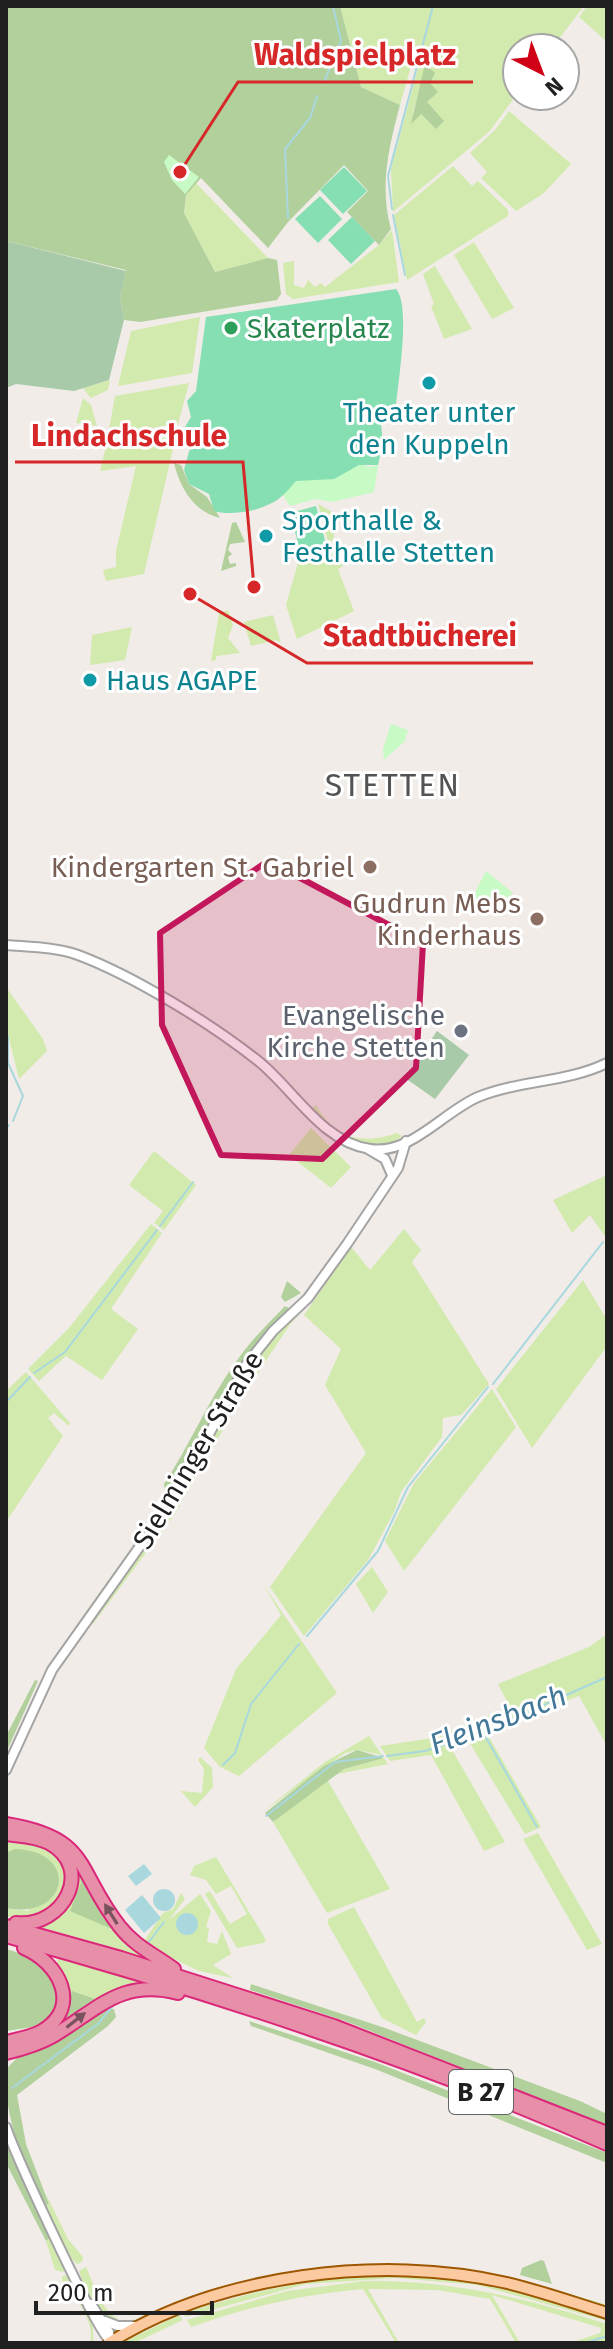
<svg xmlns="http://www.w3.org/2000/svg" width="613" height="2349" font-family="'Fira Sans',sans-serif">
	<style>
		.grass { fill: #d2eaad; fill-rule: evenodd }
		.forest { fill: #b1d09c }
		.cemetery { fill: #a8caa9 }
		.park { fill: #c7fac5 }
		.pitch { fill: #85dfb2 }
		.water { fill: #a8d8de }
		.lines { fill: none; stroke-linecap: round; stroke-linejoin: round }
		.stream { stroke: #a8d8de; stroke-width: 2 }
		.minor-casing { stroke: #a4a4a4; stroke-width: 12 }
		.major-casing { stroke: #9c5700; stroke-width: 14 }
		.highway-casing { stroke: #db2779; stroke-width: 16 }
		.minor { stroke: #fff; stroke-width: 8 }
		.major { stroke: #fccaa1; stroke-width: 10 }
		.highway { stroke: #e78fa9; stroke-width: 12 }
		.oneway { fill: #7a525e }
		.marked { fill: #c2185b; fill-opacity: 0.2; stroke: #c2185b; stroke-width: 6; stroke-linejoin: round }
		.leisure-dot { fill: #2e9e5b; stroke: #fff; stroke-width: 3 }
		.culture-dot { fill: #0f9aa8; stroke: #fff; stroke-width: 3 }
		.education-dot { fill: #8d6e63; stroke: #fff; stroke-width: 3 }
		.worship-dot { fill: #6b7280; stroke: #fff; stroke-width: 3 }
		.labels { text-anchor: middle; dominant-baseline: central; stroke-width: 6; stroke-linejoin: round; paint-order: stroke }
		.shield { fill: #fff; stroke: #636363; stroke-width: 2 }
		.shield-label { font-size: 26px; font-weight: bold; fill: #202020 }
		.leisure-label { font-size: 28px; fill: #27864d; stroke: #fff; text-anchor: start }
		.culture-label { font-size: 28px; fill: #0d838f; stroke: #fff; text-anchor: start }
		.education-label { font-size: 28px; fill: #785e54; stroke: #fff; text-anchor: end }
		.worship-label { font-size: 28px; fill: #5b616d; stroke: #fff; text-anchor: end }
		.street-label { font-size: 28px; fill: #202020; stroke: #fff }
		.water-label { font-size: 30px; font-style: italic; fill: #437899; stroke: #fff }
		.quarter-label { font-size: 32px; letter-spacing: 2px; fill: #535353; stroke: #fff }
		.leader { fill: none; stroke: #d62828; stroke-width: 3 }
		.callout-dot { fill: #d62828; stroke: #fff; stroke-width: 3 }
		.callout-label { font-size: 30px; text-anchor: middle; font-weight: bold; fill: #d62828; stroke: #fff; stroke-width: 6; stroke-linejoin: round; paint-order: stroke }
	</style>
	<rect width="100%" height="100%" fill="#f1ece7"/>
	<g class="grass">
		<path d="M340,6H584L552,48H517V94L490,131L393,212L391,169L423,49L417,45L400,105L361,87ZM426,64L430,83L427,102L436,129L421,114L413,113Z"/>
		<polygon points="587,6 607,6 607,42 579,17"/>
		<polygon points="509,111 571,164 544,193 516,211 481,178 487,172 470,153 495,130"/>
		<polygon points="453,166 472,186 478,181 508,210 508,216 407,280 394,215"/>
		<polygon points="196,183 268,258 215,272 184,213 186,195"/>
		<polygon points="392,230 399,282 293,299 286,294 283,263 294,261 294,285 304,288 308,280 315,287 321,283 325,287 379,245"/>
		<polygon points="474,242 514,308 492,319 454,255"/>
		<polygon points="435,266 472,329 444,339 431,306 434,304 423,274"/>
		<polygon points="200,317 192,373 118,386 131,331"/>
		<polygon points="110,380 108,390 91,398 83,388"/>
		<polygon points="189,383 178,424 108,435 115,396"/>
		<polygon points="83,398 91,405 97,426 76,423"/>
		<polygon points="176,436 144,574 106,581 103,570 116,567 116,551 136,466 100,471 106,446"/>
		<polygon points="318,504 332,512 334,537 329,545"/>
		<polygon points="327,551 339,558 343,566 338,569 354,611 297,639 286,605 299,559"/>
		<polygon points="228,610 233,625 228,638 240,653 216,656 216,660 211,661 219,613"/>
		<polygon points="273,615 281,643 276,640 251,646 244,622"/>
		<polygon points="132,627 125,660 90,665 92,635"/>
		<polygon points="6,987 43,1039 47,1051 19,1079 6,1026"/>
		<path d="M316,1105C335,1139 362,1145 397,1133L402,1136C374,1161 332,1130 311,1109Z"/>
		<polygon points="311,1128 351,1167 331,1188 289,1155"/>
		<polygon points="154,1151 196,1185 164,1230 154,1223 163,1211 129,1185"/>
		<polygon points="607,1175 607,1239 590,1215 572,1233 553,1200"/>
		<polygon points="151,1224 162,1233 111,1309 138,1329 102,1380 66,1356 39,1381 28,1369 69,1328"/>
		<polygon points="404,1229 421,1250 412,1262 489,1384 461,1415 443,1418 442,1437 401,1492 394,1512 368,1560 304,1636 270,1587 366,1453 325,1385 341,1349 304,1315 351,1247 370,1270"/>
		<polygon points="583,1280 607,1320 607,1346 532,1448 496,1389"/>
		<polygon points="310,1304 291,1323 257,1374 250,1376 248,1371 265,1346"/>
		<polygon points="26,1372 70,1423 69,1426 54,1413 48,1418 63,1436 6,1522 6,1391"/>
		<polygon points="242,1384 247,1391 233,1405 236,1407 174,1515 93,1624 91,1622 174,1506"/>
		<polygon points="492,1389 516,1427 404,1571 385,1541 414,1483"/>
		<polygon points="215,1415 175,1491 72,1631 172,1491"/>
		<polygon points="372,1567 388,1592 373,1613 356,1584"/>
		<polygon points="263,1584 337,1693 239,1776 220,1767 204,1748 236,1669 281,1615"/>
		<polygon points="607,1634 607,1746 579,1696 486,1732 541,1827 525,1834 468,1740 451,1748 505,1842 484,1851 431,1755 390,1761 380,1746 433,1738 510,1707 498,1684 589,1647"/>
		<polygon points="369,1736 382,1755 357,1750 345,1753 264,1811 325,1762"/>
		<polygon points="200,1757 212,1768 213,1787 195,1807 181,1791 202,1793 204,1769 198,1760"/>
		<polygon points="384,1758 388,1764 338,1774 344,1769"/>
		<polygon points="327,1779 390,1889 327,1913 273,1822"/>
		<polygon points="538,1833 602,1944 587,1950 523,1839"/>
		<polygon points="11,1839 40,1842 65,1862 69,1886 50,1915 6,1917 6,1908 29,1911 6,1853 6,1841"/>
		<polygon points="61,1843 151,1960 37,1926 53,1919 67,1906 69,1858"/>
		<polygon points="216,1857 266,1940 263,1943 237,1948 205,1894 210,1891 230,1924 247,1914 231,1886 216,1894 206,1880 190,1875 194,1866"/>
		<polygon points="181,1893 185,1899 169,1920 200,1894 211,1911 206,1927 209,1928 207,1942 217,1944 222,1931 231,1954 213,1965 233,1978 199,1971 149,1947 144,1941 163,1913 173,1909"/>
		<polygon points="354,1907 417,2022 424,2018 426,2022 416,2035 382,2018 328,1924 328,1919"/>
		<polygon points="58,1958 150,1985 97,2000 42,2035 67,1988 57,1963"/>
		<polygon points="29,2194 67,2269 63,2272 55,2270 46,2241 50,2238"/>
		<polygon points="46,2194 68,2239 83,2257 82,2262 77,2264 72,2259 44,2206 49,2204"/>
		<path d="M358,2264C446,2261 524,2279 607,2305V2309L536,2287L391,2267L208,2294L120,2324L227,2285Z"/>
		<path d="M86,2267C94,2285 100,2309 118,2319L117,2323C98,2316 85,2290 79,2271Z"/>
		<path d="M396,2274C470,2279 536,2295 607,2316V2321L478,2285L396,2278L306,2284L185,2317V2313C255,2289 322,2277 396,2274Z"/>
		<path d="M68,2275L93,2326V2343H90C96,2322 75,2296 62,2281V2276Z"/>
		<path d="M365,2281C450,2280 527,2298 607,2324V2343H570L600,2333L601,2328L492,2295L520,2343H516L490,2299L437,2290L368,2289L399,2343H396L363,2289C300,2295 251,2306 191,2327L187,2320L287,2291Z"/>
		<polygon points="179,2315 183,2320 134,2343 125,2341"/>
	</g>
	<g class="forest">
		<path d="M6,6H340L361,87L400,105C389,147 379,186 391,229L379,245L347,212L368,191L344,165L288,222L268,248L201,178L186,195L184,213L215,272L268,258L277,260L281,294L277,300L140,322L124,320L120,298L126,270L6,241Z"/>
		<polygon points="425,64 435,73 430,83 438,92 427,102 444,121 436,129 421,114 411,124"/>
		<path d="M174,463L181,465L189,484L207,497L220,518C194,512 180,488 174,463Z"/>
		<polygon points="236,522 245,542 230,544 228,550 232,554 228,557 230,564 236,563 236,566 221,571 232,523"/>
		<polygon points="287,1281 301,1293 285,1302 281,1297"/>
		<path d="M285,1306L293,1310L283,1319L206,1427L166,1498L164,1484C190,1445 208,1400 236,1362C250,1341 268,1324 285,1306Z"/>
		<polygon points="35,1680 38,1681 6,1753 6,1736"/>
		<polygon points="357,1750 384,1758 344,1769 273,1822 265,1813 324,1766"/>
		<path d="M15,1849C80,1851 69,1920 6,1908V1853Z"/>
		<polygon points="77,1866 114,1926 112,1929 70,1911 81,1883"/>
		<path d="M6,1949C35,1957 58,1972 59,2004L40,2026L6,2031Z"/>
		<polygon points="251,1984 385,2028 580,2101 607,2114 607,2126 345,2021 250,1990"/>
		<polygon points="72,1991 95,1999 60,2023"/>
		<path d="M114,2009L116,2017L108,2026L17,2095L26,2144L49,2204L44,2206C24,2165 2,2115 7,2068L19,2056L63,2038L101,2010Z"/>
		<polygon points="249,2021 375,2062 607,2153 607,2163 375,2069 251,2026"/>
		<polygon points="6,2143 50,2238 46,2241 6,2163"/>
		<polygon points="541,2260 544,2261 552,2284 520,2275 522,2268"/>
	</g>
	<g class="cemetery">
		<polygon points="6,241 126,271 120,298 124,320 109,380 74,391 16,384 6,388"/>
		<polygon points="437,1031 469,1055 435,1099 405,1078"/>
	</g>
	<g class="park">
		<polygon points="169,155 199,177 185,194 172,180 164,162"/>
		<polygon points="355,462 369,467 378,465 374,492 332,502 315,499 290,506 281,492 297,480"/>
		<polygon points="391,724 408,730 405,741 384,760 383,749"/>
		<polygon points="486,871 513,893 493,909 472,898"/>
	</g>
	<g class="pitch">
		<polygon points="344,167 367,191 343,214 320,190"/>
		<polygon points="320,196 342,219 318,243 295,219"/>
		<polygon points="352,217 375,241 351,264 328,240"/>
		<path d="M396,289C411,305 398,382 396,406H379L383,443L378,465H359L334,479L296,481C291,486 288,491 283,495C270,509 233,517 214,511L209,494L189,484L184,470L192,441L185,427L191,417L187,401L196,391L206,317Z"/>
		<polygon points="316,506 327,548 301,554 290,513"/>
	</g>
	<g class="water">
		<polygon points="144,1864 152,1874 136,1886 128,1876"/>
		<circle cx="164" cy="1900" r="11"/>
		<polygon points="142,1895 161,1918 144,1933 125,1910"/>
		<circle cx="187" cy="1924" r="11"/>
	</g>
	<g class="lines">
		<g class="stream">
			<polyline points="324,82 341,41 333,6"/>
			<polyline points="392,209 388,176 433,6"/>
			<polyline points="393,215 405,275"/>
			<polyline points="288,218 285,149 310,118 317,96"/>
			<polyline points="8,1037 8,1063 23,1096 13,1121"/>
			<polyline points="6,1129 9,1125"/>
			<polyline points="160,1226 193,1182"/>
			<polyline points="34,1373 65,1352 157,1230"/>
			<polyline points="493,1384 603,1242"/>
			<polyline points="6,1402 30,1377"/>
			<polyline points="307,1636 378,1551 408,1487 488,1387"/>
			<polyline points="484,1734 537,1827"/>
			<polyline points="387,1756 425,1751 483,1732 607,1677"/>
			<polyline points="223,1765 235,1753 251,1704 299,1644"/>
			<polyline points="266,1816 335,1762 383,1756"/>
			<polyline points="148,1943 164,1922"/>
			<polyline points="12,2088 99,2023 112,2007"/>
			<polyline points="585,2343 607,2336"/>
		</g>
		<g class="minor-casing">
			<g id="minor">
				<path d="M6,945C30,947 56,947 78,955C134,976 210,1023 257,1060C293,1088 321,1142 370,1149C411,1155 443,1112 478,1097C519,1080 566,1083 607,1063"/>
				<polyline points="368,1149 385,1159 392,1175"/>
				<polyline points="6,1770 52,1670 177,1494 246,1365 273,1331 308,1298 347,1244 398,1168 406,1141"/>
				<path d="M6,2127C15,2154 97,2333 111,2342"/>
				<polyline points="91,2304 109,2332 111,2342"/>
				<polyline points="105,2321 118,2326 138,2326"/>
			</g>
		</g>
		<g class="major-casing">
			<path id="major" d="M109,2343C219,2274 381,2254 507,2283C541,2291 574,2303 607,2313"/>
		</g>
		<g class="highway-casing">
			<g id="highway">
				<path d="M6,1824C92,1838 75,1870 120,1927C135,1946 155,1955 174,1969"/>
				<path d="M6,1834C20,1836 36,1836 49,1843C95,1868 64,1928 16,1923"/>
				<polyline points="6,1926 121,1958 334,2026 607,2133"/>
				<path d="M6,1936C210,1992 413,2058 607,2144"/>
				<path d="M6,2042C18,2039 32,2037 42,2031C83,2006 58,1962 24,1948"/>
				<path d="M6,2053C22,2049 39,2044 53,2036C97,2010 121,1978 178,1993"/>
			</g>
		</g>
		<use href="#minor" class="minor"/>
		<use href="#major" class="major"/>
		<use href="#highway" class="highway"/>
	</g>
	<defs><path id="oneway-solid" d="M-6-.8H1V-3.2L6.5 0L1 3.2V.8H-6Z" transform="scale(2)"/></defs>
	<g class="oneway">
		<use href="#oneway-solid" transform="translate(111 1914) rotate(-122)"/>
		<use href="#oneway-solid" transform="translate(76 2020) rotate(-38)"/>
	</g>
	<path class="marked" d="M268,861L423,943L416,1068L322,1159L221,1155L162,1025L160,933Z"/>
	<circle class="leisure-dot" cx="231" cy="328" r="8"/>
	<g class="culture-dot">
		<circle cx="429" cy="383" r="8"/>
		<circle cx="266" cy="536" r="8"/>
		<circle cx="90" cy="680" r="8"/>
	</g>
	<g class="education-dot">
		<circle cx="370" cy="867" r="8"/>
		<circle cx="537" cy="919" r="8"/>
	</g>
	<circle class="worship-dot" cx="461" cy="1031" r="8"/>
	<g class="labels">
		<rect class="shield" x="449" y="2070" width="64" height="44" rx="6"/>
		<g class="shield-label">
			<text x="481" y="2092">B 27</text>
		</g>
		<g class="leisure-label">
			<text x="247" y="328">Skaterplatz</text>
		</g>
		<g class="culture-label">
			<text x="429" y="412" text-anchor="middle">Theater unter<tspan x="429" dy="32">den Kuppeln</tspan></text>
			<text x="282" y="520">Sporthalle &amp;<tspan x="282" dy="32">Festhalle Stetten</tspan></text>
			<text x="106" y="680">Haus AGAPE</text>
		</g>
		<g class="education-label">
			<text x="354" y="867">Kindergarten St. Gabriel</text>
			<text x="521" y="903">Gudrun Mebs<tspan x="521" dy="32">Kinderhaus</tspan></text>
		</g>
		<g class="worship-label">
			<text x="445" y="1015">Evangelische<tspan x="445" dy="32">Kirche Stetten</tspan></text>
		</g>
		<g class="street-label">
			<text transform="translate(198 1450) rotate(-59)">Sielminger Straße</text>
		</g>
		<g class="water-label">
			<text transform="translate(498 1720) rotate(-21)">Fleinsbach</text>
		</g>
		<g class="quarter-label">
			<text x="393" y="785">STETTEN</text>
		</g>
	</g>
	<path class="leader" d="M180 172L238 82H473M254 587L243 462H15M190 594L307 663H533"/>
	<g class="callout-dot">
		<circle cx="180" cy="172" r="8"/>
		<circle cx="254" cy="587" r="8"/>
		<circle cx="190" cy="594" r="8"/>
	</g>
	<g class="callout-label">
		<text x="355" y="65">Waldspielplatz</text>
		<text x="129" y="446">Lindachschule</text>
		<text x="420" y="646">Stadtbücherei</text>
	</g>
	<rect width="613" height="2349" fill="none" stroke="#202020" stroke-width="16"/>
	<g transform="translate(541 72) rotate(138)"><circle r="38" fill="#ffffff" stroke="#a6a6a6" stroke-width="2"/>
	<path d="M0-6L14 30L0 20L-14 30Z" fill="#d00017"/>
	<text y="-12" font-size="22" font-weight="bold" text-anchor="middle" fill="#202020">N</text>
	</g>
	<path d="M36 2301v12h176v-12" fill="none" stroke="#202020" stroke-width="4"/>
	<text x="48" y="2301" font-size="24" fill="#202020" stroke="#ffffff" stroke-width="6" paint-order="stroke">200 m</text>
</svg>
